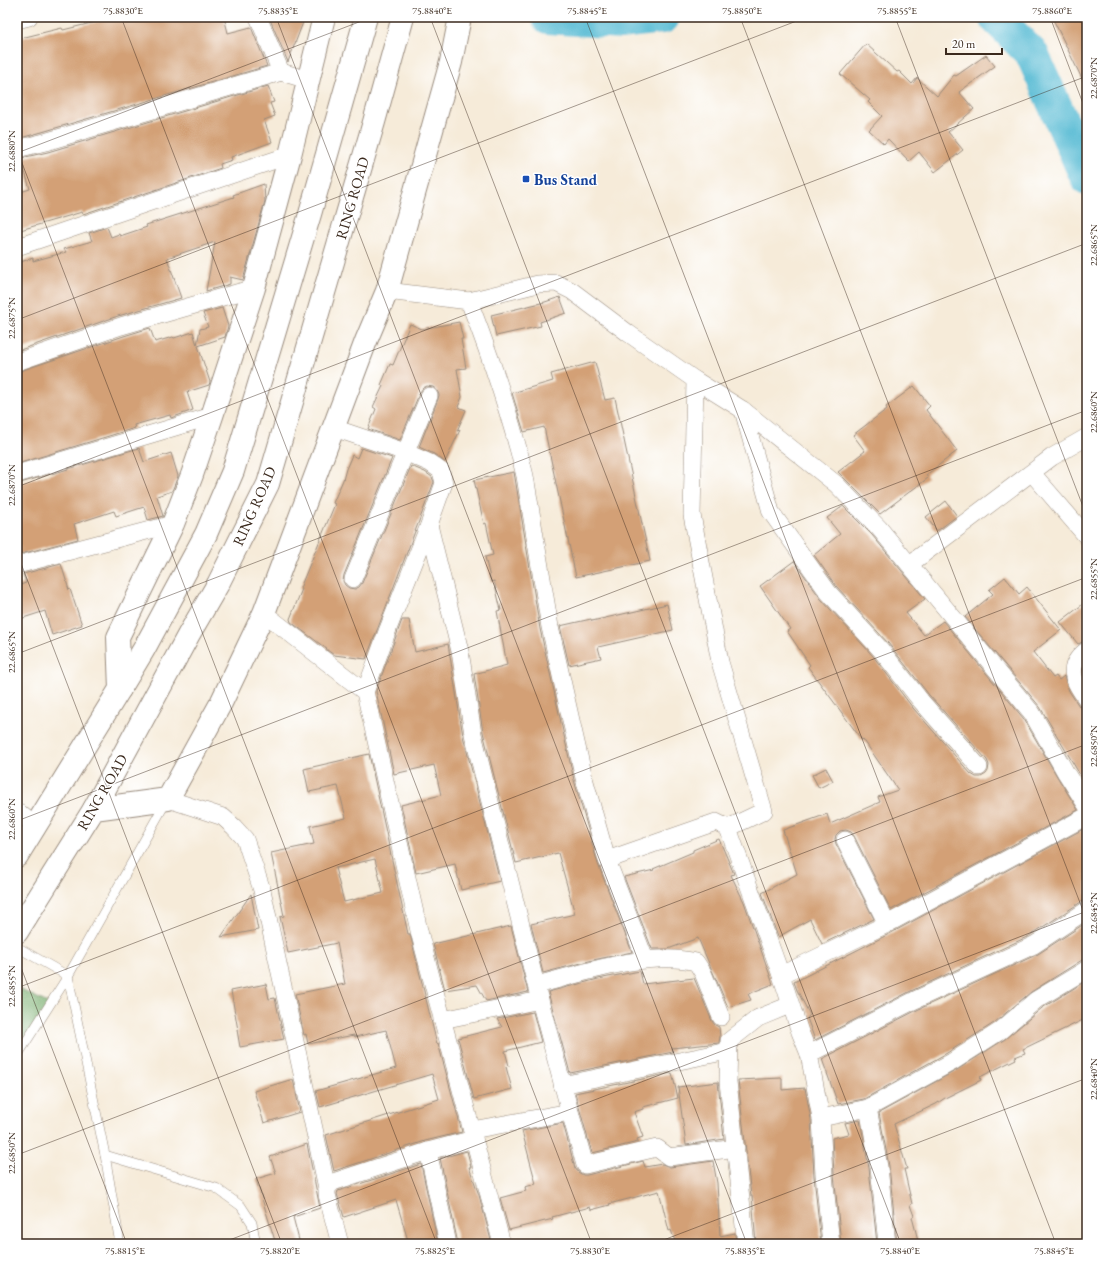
<svg xmlns="http://www.w3.org/2000/svg" width="1104" height="1261" font-family="'EB Garamond',serif">
	<style>
		.forest { fill: #76ac6a; stroke: #586b44 }
		.lines { fill: none; stroke-linecap: round; stroke-linejoin: round }
		.river { stroke: #55bad3; stroke-width: 34 }
		.building { fill: #d3a076; fill-rule: evenodd }
		.service-casing { stroke: #988a7c; stroke-width: 10 }
		.minor-casing { stroke: #988a7c; stroke-width: 18 }
		.primary-casing { stroke: #988a7c; stroke-width: 24 }
		.trunk-casing { stroke: #988a7c; stroke-width: 24 }
		.service { stroke: #fff; stroke-width: 9 }
		.minor { stroke: #fff; stroke-width: 17 }
		.primary { stroke: #fff; stroke-width: 22 }
		.trunk { stroke: #fff; stroke-width: 22 }
		.ticks { fill: none; stroke: #3b2a1e; stroke-width: 1; stroke-opacity: 0.45 }
		.transit-dot { fill: #1a4fb4; stroke: #fff; stroke-width: 1.5 }
		.labels { text-anchor: middle; dominant-baseline: central; stroke-width: 3; stroke-linejoin: round; paint-order: stroke }
		.transit-label { font-size: 15px; font-weight: bold; fill: #164399; stroke: #fff; text-anchor: start }
		.street-label { font-size: 15px; fill: #3b2a1e; stroke: #fff }
		.neatline { fill: none; stroke: #3b2a1e; stroke-width: 1.5 }
		.ticks-label { font-size: 10px; text-anchor: middle; fill: #3b2a1e }
	</style>
	<rect width="100%" height="100%" fill="#fff"/>
	<filter id="ink" filterUnits="userSpaceOnUse"><feTurbulence type="fractalNoise" baseFrequency=".025" numOctaves="2"/><feDisplacementMap in="SourceGraphic" scale="8" xChannelSelector="R" yChannelSelector="G"/><feConvolveMatrix kernelMatrix="1 2 1 2 8 2 1 2 1" color-interpolation-filters="sRGB"/></filter>
	<filter id="wash" filterUnits="userSpaceOnUse"><feTurbulence type="fractalNoise" baseFrequency=".012" numOctaves="4" result="noise"/><feDisplacementMap in="SourceGraphic" scale="16" xChannelSelector="R" yChannelSelector="G"/><feGaussianBlur stdDeviation="0.9" result="paint"/><feColorMatrix in="noise" values="0 0 0 0 0 0 0 0 0 0 0 0 0 0 0 0 0 1.4 0 .05"/><feComposite in="paint" operator="in"/></filter>
	<g filter="url(#wash)">
		<rect width="100%" height="100%" fill="#f6ebd9"/>
		<polygon class="forest" points="17,988 50,1004 17,1056"/>
		<g class="lines">
			<g class="river">
				<polyline points="548,17 622,22 663,17"/>
				<polyline points="995,17 1032,54 1087,178"/>
			</g>
		</g>
		<g id="blocks">
			<g class="building">
				<polygon points="116,17 224,17 228,33 251,27 267,66 42,132 17,139 17,39 62,28 63,30"/>
				<polygon points="269,17 305,17 288,62"/>
				<polygon points="1052,17 1087,17 1087,89"/>
				<polygon points="866,44 897,72 899,71 912,84 917,78 937,96 954,75 956,76 986,55 995,66 959,92 974,109 948,132 963,150 935,172 919,152 909,161 888,139 884,144 869,130 882,116 868,102 870,100 840,74"/>
				<polygon points="268,86 274,102 270,103 275,116 264,120 272,142 231,157 232,160 220,164 221,168 83,214 82,212 17,231 17,193 30,189 21,158 48,152"/>
				<polygon points="264,184 265,201 243,280 230,277 230,284 206,291 215,242 167,258 181,298 118,316 17,351 17,263 33,258 33,261 66,252 64,249 92,241 89,233 107,227 111,237 119,234 120,236 147,227 146,225 234,197 233,195"/>
				<polygon points="560,297 566,313 540,322 541,326 496,336 491,315 545,302"/>
				<polygon points="222,308 228,326 225,337 198,346 210,382 209,385 187,392 193,410 171,418 170,415 134,425 135,428 17,464 17,372 124,336 150,328 155,342 173,337 174,338 193,332 197,345 200,329 208,327 203,313"/>
				<polygon points="459,322 463,339 461,339 466,368 457,369 462,397 458,407 466,410 457,431 460,430 445,462 434,454 419,447 438,399 439,395 437,390 433,387 427,386 423,388 420,392 400,440 368,429 376,409 373,407 383,386 381,385 390,364 393,365 410,324 422,329"/>
				<polygon points="595,362 605,400 615,398 650,561 576,577 544,427 524,432 512,393 553,381 551,374"/>
				<polygon points="914,386 930,406 926,410 957,451 926,475 928,478 880,514 838,472 865,451 853,435 887,409 886,407"/>
				<polygon points="139,448 144,462 171,453 178,476 172,491 157,496 163,516 148,520 144,507 116,516 114,511 74,524 78,539 17,555 17,484"/>
				<polygon points="361,448 392,458 344,575 343,581 345,585 349,588 355,589 359,587 362,583 411,466 425,472 432,477 434,482 366,659 334,655 327,650 326,647 324,647 291,622 290,619 302,589 300,588 335,504 333,503 343,480 346,469 352,455 357,458"/>
				<polygon points="514,472 540,629 574,780 598,864 632,952 593,960 543,973 531,924 575,914 558,853 516,863 483,732 474,674 507,665 497,611 501,610 494,581 491,582 485,557 493,555 486,523 484,524 474,480"/>
				<polygon points="946,501 957,516 937,531 926,517"/>
				<polygon points="843,506 872,535 925,599 906,613 924,635 943,621 1024,719 1058,778 1078,810 891,910 854,836 851,832 846,830 840,831 836,835 835,839 836,844 874,919 822,944 810,919 778,937 762,893 797,874 783,830 827,814 830,824 880,802 878,797 898,790 863,739 862,740 808,667 810,665 787,631 790,629 760,586 794,561 821,599 873,656 913,708 971,774 976,777 981,777 986,774 988,771 989,765 987,760 929,695 888,643 836,586 814,555 840,534 827,518"/>
				<polygon points="61,564 69,590 70,589 82,625 52,635 45,611 17,620 17,586 26,583 23,574"/>
				<polygon points="1005,577 1019,594 1027,587 1061,630 1033,652 1053,678 1056,676 1059,680 1064,676 1069,691 1079,706 1082,709 1087,710 1087,784 1086,785 1040,707 965,617 993,594 989,590"/>
				<polygon points="1087,601 1087,640 1078,644 1060,622"/>
				<polygon points="667,604 673,630 598,647 601,658 569,665 560,626 591,619 592,621"/>
				<polygon points="402,620 409,620 415,652 448,644 463,736 500,881 461,890 455,864 416,873 401,805 441,795 434,765 394,774 376,691"/>
				<polygon points="1087,663 1087,682 1083,670"/>
				<path d="M369,754L408,934H410L437,1044L438,1043L462,1132L425,1141L334,1171L326,1135L439,1099L432,1074L320,1107L316,1091L396,1068L386,1030L355,1037L354,1035L308,1044L306,1034L304,1035L295,994L345,984L337,943L288,953L280,917L284,916L271,853L314,844L310,826L346,818L338,786L309,792L304,769ZM375,859L383,893L344,902L335,868Z"/>
				<polygon points="826,768 833,781 819,788 812,775"/>
				<polygon points="1087,827 1087,900 1081,902 1029,936 911,991 815,1040 807,1018 810,1015 797,990 794,982 891,933"/>
				<polygon points="719,839 734,874 731,875 744,902 773,984 748,994 751,1000 728,1007 698,938 668,949 652,949 624,877 654,870 653,869 693,852 693,850"/>
				<polygon points="251,894 258,930 221,937"/>
				<polygon points="1087,922 1087,959 1082,960 1031,992 994,1023 947,1053 864,1099 838,1104 822,1059 919,1009 1038,954"/>
				<polygon points="511,926 528,992 486,1001 477,985 445,990 433,944"/>
				<polygon points="640,971 643,984 694,978 712,1021 715,1025 719,1027 720,1037 719,1043 672,1048 673,1052 570,1073 548,992 598,979"/>
				<polygon points="1084,982 1087,988 1087,1018 1023,1049 1025,1053 1015,1057 1016,1059 980,1077 981,1080 945,1098 936,1104 894,1124 907,1169 904,1169 912,1204 910,1205 914,1216 912,1217 919,1244 897,1244 889,1166 879,1113 957,1070 1005,1039 1042,1008"/>
				<polygon points="266,984 269,999 275,998 284,1039 240,1047 237,1030 238,1030 231,991"/>
				<polygon points="533,1012 541,1042 505,1051 509,1066 506,1067 512,1089 474,1099 458,1038 502,1027 497,1019"/>
				<polygon points="672,1073 678,1098 643,1107 643,1109 634,1112 643,1137 637,1139 638,1142 592,1153 575,1093"/>
				<polygon points="782,1078 782,1090 805,1088 811,1119 814,1176 821,1244 756,1244 752,1196 751,1196 738,1080"/>
				<polygon points="293,1079 300,1112 264,1123 254,1091"/>
				<polygon points="718,1082 724,1139 686,1145 678,1087"/>
				<polygon points="860,1120 869,1168 877,1244 841,1244 834,1174 832,1138 849,1134 845,1123"/>
				<polygon points="563,1123 575,1168 578,1172 583,1175 587,1175 643,1161 645,1167 662,1164 670,1167 713,1161 717,1183 720,1236 735,1233 736,1244 676,1244 671,1230 669,1231 659,1191 609,1204 610,1205 591,1210 590,1207 552,1217 553,1219 509,1230 500,1198 526,1191 525,1187 536,1184 522,1131"/>
				<polygon points="307,1144 320,1208 293,1217 300,1244 276,1244 256,1179 276,1173 270,1157"/>
				<polygon points="467,1151 471,1167 469,1167 479,1195 492,1244 458,1244 440,1158"/>
				<polygon points="421,1164 438,1244 409,1244 396,1200 344,1217 337,1194 338,1191"/>
			</g>
		</g>
	</g>
	<g filter="url(#ink)">
		<use href="#blocks" fill-opacity="0" stroke="#988a7c" stroke-width="1"/>
		<g class="lines">
			<g class="service-casing">
				<g id="service">
					<polyline points="17,947 68,976 105,1155 120,1244"/>
					<polyline points="17,1056 68,976 167,800"/>
					<polyline points="105,1155 216,1188 241,1206 252,1223 256,1244"/>
				</g>
			</g>
			<g class="minor-casing">
				<g id="minor">
					<polyline points="258,17 281,72"/>
					<polyline points="17,20 29,17"/>
					<polyline points="17,149 45,142 281,72 308,80"/>
					<polyline points="17,247 290,155"/>
					<path d="M387,291L469,301C491,358 511,416 525,476L550,627L584,778L607,860L716,822L728,828L781,975L800,1032L809,1054L821,1118L824,1175L831,1244"/>
					<polyline points="469,301 538,284 556,283 572,291 628,333 695,380 692,515 720,662 764,811 728,828"/>
					<polyline points="17,362 121,326 254,288"/>
					<polyline points="695,380 743,410 836,484 879,528 1032,713 1066,773 1087,806"/>
					<polyline points="743,410 771,512 828,592 881,650 921,701 979,767"/>
					<polyline points="334,428 405,452 430,463 441,471 444,483 429,525"/>
					<polyline points="1032,473 1087,537"/>
					<polyline points="17,474 212,416"/>
					<polyline points="910,564 1052,457 1087,437"/>
					<polyline points="17,565 173,524"/>
					<polyline points="353,579 429,396"/>
					<polyline points="264,613 365,692 420,935 502,1244"/>
					<path d="M1087,650C1064,667 1074,681 1087,700"/>
					<polyline points="365,692 388,629 429,525 460,651 473,734 539,997 570,1112 585,1165 657,1148 669,1157 736,1148"/>
					<polyline points="168,799 223,817 234,827 245,839 262,890 327,1188"/>
					<polyline points="17,811 35,826"/>
					<polyline points="845,840 887,924"/>
					<polyline points="607,860 645,959"/>
					<polyline points="781,975 887,924 1087,816"/>
					<path d="M537,985C584,973 649,950 696,962L703,973L721,1017"/>
					<polyline points="442,1020 540,1000"/>
					<polyline points="809,1054 915,1000 1034,945 1087,910"/>
					<polyline points="562,1085 728,1051"/>
					<polyline points="868,1108 879,1167 887,1244"/>
					<polyline points="821,1118 868,1108 952,1062 1000,1031 1036,1000 1087,969"/>
					<polyline points="472,1130 570,1112"/>
					<polyline points="428,1151 448,1244"/>
					<polyline points="340,1244 327,1195 327,1188 333,1182 428,1151 474,1139"/>
					<polyline points="746,1244 728,1082 729,1041 758,1018 790,1005"/>
				</g>
			</g>
			<g class="primary-casing">
				<g id="primary">
					<polyline points="120,689 144,649 206,534 233,471 310,214 366,17"/>
					<polyline points="94,809 189,634 218,584 268,484 374,122 403,17"/>
				</g>
			</g>
			<g class="trunk-casing">
				<g id="trunk">
					<polyline points="17,856 120,689 118,637 173,524 192,475 212,416 254,288 290,155 324,17"/>
					<polyline points="17,932 94,809 168,799 221,703 264,613 366,341 387,291 451,62 460,17"/>
				</g>
			</g>
			<use href="#service" class="service"/>
			<use href="#minor" class="minor"/>
			<use href="#primary" class="primary"/>
			<use href="#trunk" class="trunk"/>
		</g>
	</g>
	<path class="ticks" d="M121,17L592,1244M276,17L747,1244M430,17L901,1244M585,17L1056,1244M740,17L1087,921M895,17L1087,517M1050,17L1087,114M17,150L437,1244M17,153L372,17M17,320L807,17M17,487L1087,76M17,553L282,1244M17,654L1087,243M17,821L1087,410M17,957L127,1244M17,988L1087,577M17,1155L1087,744M219,1244L1087,911M653,1244L1087,1078"/>
	<rect class="transit-dot" x="522" y="175" width="8" height="8" rx="2"/>
	<g class="labels">
		<g class="transit-label">
			<text x="534" y="179">Bus Stand</text>
		</g>
		<g class="street-label">
			<text transform="translate(352 198) rotate(-74)">RING ROAD</text>
			<text transform="translate(254 506) rotate(-66)">RING ROAD</text>
			<text transform="translate(102 792) rotate(-60)">RING ROAD</text>
		</g>
	</g>
	<rect width="1104" height="1261" fill="none" stroke="#fff" stroke-width="44"/>
	<path d="M946 48v6h56v-6" fill="none" stroke="#3b2a1e" stroke-width="2"/>
	<text x="952" y="48" font-size="12" fill="#3b2a1e" stroke="#ffffff" stroke-width="3" paint-order="stroke">20 m</text>
	<rect x="22" y="22" width="1060" height="1217" class="neatline"/>
	<g class="ticks-label">
		<text x="123" y="14">75.8830°E</text>
		<text x="278" y="14">75.8835°E</text>
		<text x="432" y="14">75.8840°E</text>
		<text x="587" y="14">75.8845°E</text>
		<text x="742" y="14">75.8850°E</text>
		<text x="897" y="14">75.8855°E</text>
		<text x="1052" y="14">75.8860°E</text>
		<text transform="translate(1093 78) rotate(-90)" y="4">22.6870°N</text>
		<text transform="translate(11 151) rotate(-90)" y="4">22.6880°N</text>
		<text transform="translate(1093 245) rotate(-90)" y="4">22.6865°N</text>
		<text transform="translate(11 318) rotate(-90)" y="4">22.6875°N</text>
		<text transform="translate(1093 412) rotate(-90)" y="4">22.6860°N</text>
		<text transform="translate(11 485) rotate(-90)" y="4">22.6870°N</text>
		<text transform="translate(1093 579) rotate(-90)" y="4">22.6855°N</text>
		<text transform="translate(11 652) rotate(-90)" y="4">22.6865°N</text>
		<text transform="translate(1093 746) rotate(-90)" y="4">22.6850°N</text>
		<text transform="translate(11 819) rotate(-90)" y="4">22.6860°N</text>
		<text transform="translate(1093 913) rotate(-90)" y="4">22.6845°N</text>
		<text transform="translate(11 986) rotate(-90)" y="4">22.6855°N</text>
		<text transform="translate(1093 1079) rotate(-90)" y="4">22.6840°N</text>
		<text transform="translate(11 1153) rotate(-90)" y="4">22.6850°N</text>
		<text x="125" y="1254">75.8815°E</text>
		<text x="280" y="1254">75.8820°E</text>
		<text x="435" y="1254">75.8825°E</text>
		<text x="590" y="1254">75.8830°E</text>
		<text x="745" y="1254">75.8835°E</text>
		<text x="900" y="1254">75.8840°E</text>
		<text x="1054" y="1254">75.8845°E</text>
	</g>
</svg>
